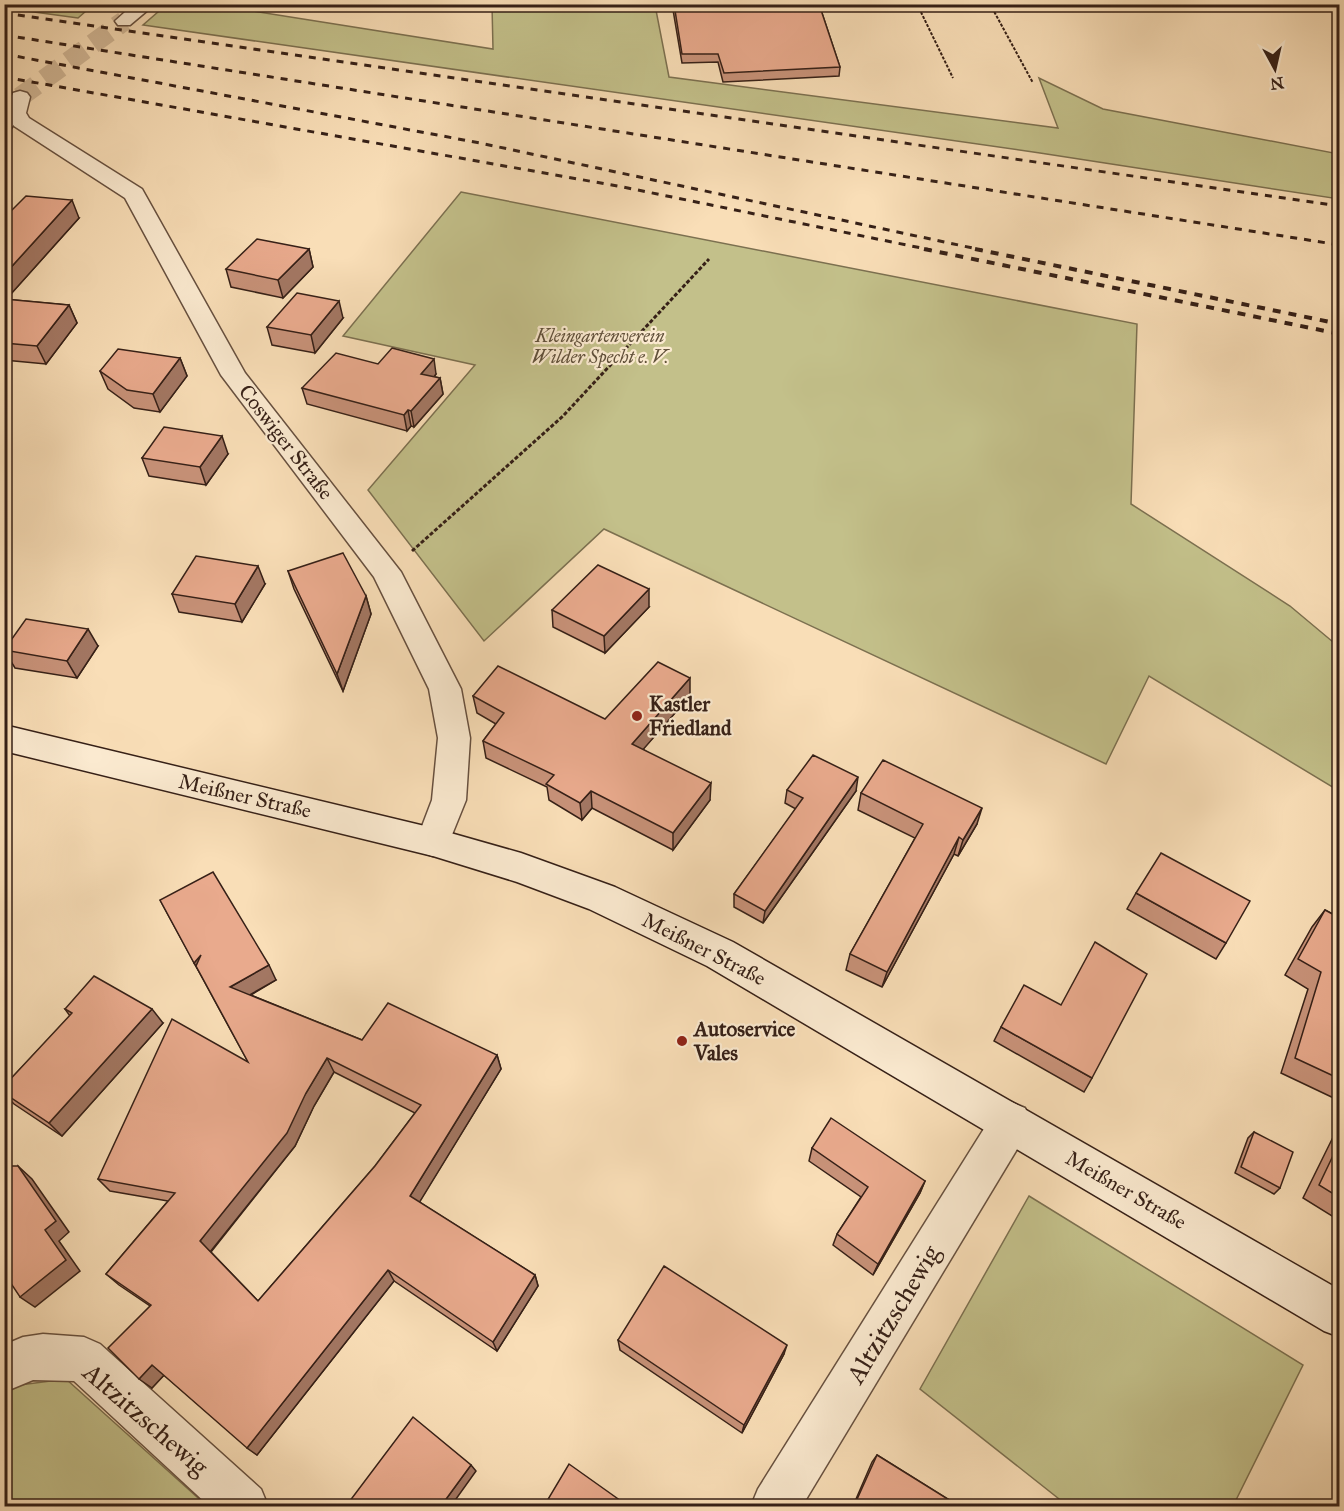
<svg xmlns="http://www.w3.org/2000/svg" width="1344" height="1511" font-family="'IM FELL Great Primer',serif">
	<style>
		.green { fill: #c3c08a; stroke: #7c7050; stroke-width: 1.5 }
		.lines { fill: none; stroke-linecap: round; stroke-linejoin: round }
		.minor-tunnel { stroke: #d2b897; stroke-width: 20; stroke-dasharray: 20 10; stroke-linecap: butt }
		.service-casing { stroke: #67503f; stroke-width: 3 }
		.minor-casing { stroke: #67503f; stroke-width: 3 }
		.secondary-casing { stroke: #362017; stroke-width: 3 }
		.path-far1 { stroke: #362017; stroke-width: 2; stroke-dasharray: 3 1.5; stroke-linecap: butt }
		.path { stroke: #362017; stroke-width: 3; stroke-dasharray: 4 2; stroke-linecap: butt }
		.service { fill: #fbead0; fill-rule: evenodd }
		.minor { fill: #fbead0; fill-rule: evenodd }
		.secondary { fill: #fbead0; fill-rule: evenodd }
		.rail-far1 { stroke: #362017; stroke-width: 3; stroke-dasharray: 7 7; stroke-linecap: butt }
		.rail { stroke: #362017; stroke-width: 4; stroke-dasharray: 8 8; stroke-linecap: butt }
		.wall { fill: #c89279; stroke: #362017; stroke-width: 1.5; fill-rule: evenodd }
		.shaded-wall { fill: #a37763; stroke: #362017; stroke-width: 1.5 }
		.building { fill: #e9aa8d; stroke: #362017; stroke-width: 1.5; fill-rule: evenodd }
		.poi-dot { fill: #8f2418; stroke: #fbead0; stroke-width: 2 }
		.labels { text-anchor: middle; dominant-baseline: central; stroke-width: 4.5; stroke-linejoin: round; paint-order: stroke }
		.far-park-label { font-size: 18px; font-style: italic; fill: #60503a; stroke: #fbead0 }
		.street-label { font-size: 21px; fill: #362017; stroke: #fbead0 }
		.poi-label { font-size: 21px; font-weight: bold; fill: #362017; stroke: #fbead0; text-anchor: start }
		.near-street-label { font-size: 26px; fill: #362017; stroke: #fbead0 }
	</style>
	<rect width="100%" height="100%" fill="#f9deb7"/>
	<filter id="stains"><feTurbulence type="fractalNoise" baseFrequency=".00333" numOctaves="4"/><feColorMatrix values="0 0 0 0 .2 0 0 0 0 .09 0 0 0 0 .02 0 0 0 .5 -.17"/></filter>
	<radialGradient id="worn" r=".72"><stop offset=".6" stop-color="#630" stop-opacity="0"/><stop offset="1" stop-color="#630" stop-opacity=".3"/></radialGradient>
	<g class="green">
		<polygon points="5,4 93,4 93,5 78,18 5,8"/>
		<polygon points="166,5 215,5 493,49 492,5 655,5 669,77 1058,128 1039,78 1103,109 1339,154 1339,199 1040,153 143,25"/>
		<polygon points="461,192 1137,324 1131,504 1290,606 1339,647 1339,791 1149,676 1106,764 604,529 484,641 368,490 475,365 343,336"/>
		<polygon points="1029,1196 1303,1365 1233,1506 1068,1506 920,1389"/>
		<polygon points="66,1379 207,1506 5,1506 4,1392 12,1386"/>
	</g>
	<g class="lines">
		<polyline class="minor-tunnel" points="20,97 124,21"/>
		<g class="service-casing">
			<polygon id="service" points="4,107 20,110 22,113 9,131 4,132 4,119 7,115 4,115"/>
		</g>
		<g class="minor-casing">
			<g id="minor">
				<polygon points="134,4 155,4 130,25 118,25 115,21"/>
				<polygon points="20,91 27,93 30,97 26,113 29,118 142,189 245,373 401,572 461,689 470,738 466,800 445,852 433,856 421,852 416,842 432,800 438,738 429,689 374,577 221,375 125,198 14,126 6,113 13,93"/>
				<polygon points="1011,1102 1025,1108 1031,1122 1025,1136 802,1506 751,1506 758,1489 997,1108"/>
				<polygon points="43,1334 84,1337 100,1344 261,1489 268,1506 209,1506 74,1381 33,1380 4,1392 4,1345 23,1337"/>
			</g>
		</g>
		<g class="secondary-casing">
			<polygon id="secondary" points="4,725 433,828 521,853 615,887 733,942 1340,1290 1340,1337 1324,1331 707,966 589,909 517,882 433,856 4,751"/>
		</g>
		<g class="path-far1">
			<polyline points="917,4 953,78"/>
			<polyline points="990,4 1033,83"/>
			<polyline points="4,66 10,67"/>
		</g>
		<polyline class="path" points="412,551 563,416 709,259"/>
		<use href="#service" class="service"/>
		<use href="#minor" class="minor"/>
		<use href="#secondary" class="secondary"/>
		<g class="rail-far1">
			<polyline points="4,13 1340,206"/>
			<polyline points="4,35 1340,245"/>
			<polyline points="4,54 480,143 982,250"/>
			<polyline points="4,77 623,187 931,250"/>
		</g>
		<g class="rail">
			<polyline points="924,249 1340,334"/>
			<polyline points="975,249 1340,324"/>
		</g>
	</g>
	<g class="wall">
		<polygon points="672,4 819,4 840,67 839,76 723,82 718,62 682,63"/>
		<polygon points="4,218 79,218 10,295 4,295"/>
		<polygon points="309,249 313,267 283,298 231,287 226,269"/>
		<polygon points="4,299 69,305 77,323 46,364 4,360"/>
		<polygon points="343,318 315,353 272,345 267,327"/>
		<polygon points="180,358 187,376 160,412 134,408 108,389 100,371"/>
		<polygon points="378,364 436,374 434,377 440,378 443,394 414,427 411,426 407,431 307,404 302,388"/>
		<polygon points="228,454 206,485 149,476 142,458"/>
		<polygon points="288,571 366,596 371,614 343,691 294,589"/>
		<polygon points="265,584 242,622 179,612 172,594"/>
		<polygon points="649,607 605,653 553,627 552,610"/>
		<polygon points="98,646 77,678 15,668 4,650"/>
		<polygon points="473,696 605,719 690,696 643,749 710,800 673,850 592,808 582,820 549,800 547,787 486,758 483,741 496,724 477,713"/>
		<polygon points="787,790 856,791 763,923 734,907 734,894 796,809 785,803"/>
		<polygon points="861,793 977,824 958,856 954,854 882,987 846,970 850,954 915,838 858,810"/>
		<polygon points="1136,893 1226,943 1216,959 1127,909"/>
		<path d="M160,900L276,980L251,995L362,1040L497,1055L501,1069L419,1202L535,1275L538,1286L497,1351L394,1281L257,1455L164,1375L152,1388L150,1306L119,1285L106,1274L168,1201L110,1191L98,1179L248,1062ZM334,1072L415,1113L375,1166L258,1301L211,1252L295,1146L314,1106Z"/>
		<polygon points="1325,910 1340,918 1340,1101 1281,1073 1308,989 1285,975 1312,927"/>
		<polygon points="65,1009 163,1023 62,1136 14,1104 4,1094 4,1086 70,1016"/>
		<polygon points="1001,1027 1092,1078 1084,1092 994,1041"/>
		<polygon points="1340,1123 1340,1221 1303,1198"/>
		<polygon points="1254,1132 1280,1188 1274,1194 1235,1173 1248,1138"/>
		<polygon points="812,1148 925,1181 920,1193 873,1275 833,1245 837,1234 861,1197 809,1161"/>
		<polygon points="618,1340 784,1354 742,1433 620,1350"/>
		<polygon points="877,1455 959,1506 853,1506 872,1462"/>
	</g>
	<g class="shaded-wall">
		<polygon points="72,200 79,218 10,295 4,284 4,275"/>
		<polygon points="309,249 313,267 283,298 278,280"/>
		<polygon points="339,301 343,318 315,353 311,335"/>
		<polygon points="69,305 77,323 46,364 37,346"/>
		<polygon points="180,358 187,376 160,412 153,394"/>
		<polygon points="434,359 436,374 424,390 421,374"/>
		<polygon points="440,378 443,394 414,427 411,411"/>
		<polygon points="408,410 411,426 407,431 404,415"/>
		<polygon points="222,436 228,454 206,485 200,467"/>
		<polygon points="258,566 265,584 242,622 235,604"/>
		<polygon points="649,589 649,607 605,653 604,636"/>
		<polygon points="366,596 371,614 343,691 337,674"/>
		<polygon points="88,629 98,646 77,678 67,661"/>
		<polygon points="690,678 690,696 633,761 632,744"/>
		<polygon points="858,777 856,791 763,923 765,911"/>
		<polygon points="711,783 710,800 673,850 673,833"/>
		<polygon points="591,791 592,808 582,820 580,803"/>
		<polygon points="982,808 977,824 958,856 963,840"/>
		<polygon points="959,837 954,854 882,987 887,972"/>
		<polygon points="201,955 203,978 194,963"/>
		<polygon points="269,965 276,980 239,1001 230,987"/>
		<polygon points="152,1009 163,1023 62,1136 49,1123"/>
		<polygon points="497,1055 501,1069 416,1208 410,1196"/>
		<polygon points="327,1058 334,1072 314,1106 295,1146 210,1252 200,1241 306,1093"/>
		<polygon points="18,1166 32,1179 69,1232 59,1241 80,1271 35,1307 20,1297"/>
		<polygon points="925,1181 920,1193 873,1275 878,1264"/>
		<polygon points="388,1270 394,1281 257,1455 247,1448"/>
		<polygon points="535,1275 538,1286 497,1351 493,1342"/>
		<polygon points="787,1345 784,1354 742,1433 744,1425"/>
		<polygon points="152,1365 165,1374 152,1388 139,1379"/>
		<polygon points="471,1465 476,1471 451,1506 441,1506"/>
	</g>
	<g class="building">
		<polygon points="674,4 819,4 840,67 724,73 718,54 682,54"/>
		<polygon points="26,196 72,200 4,275 4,218"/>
		<polygon points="257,239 309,249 278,280 226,269"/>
		<polygon points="297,293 339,301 311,335 267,327"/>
		<polygon points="4,299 69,305 37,346 4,343"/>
		<polygon points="392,348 434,359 421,374 440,378 411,411 408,410 404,415 302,388 336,353 378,364"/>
		<polygon points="118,349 180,358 153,394 127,390 100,371"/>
		<polygon points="164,427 222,436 200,467 142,458"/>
		<polygon points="343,553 366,596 337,674 288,571"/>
		<polygon points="196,556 258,566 235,604 172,594"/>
		<polygon points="598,565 649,589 604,636 552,610"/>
		<polygon points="26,619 88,629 67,661 4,650"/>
		<polygon points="658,662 690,678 632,744 711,783 673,833 591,791 580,803 546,784 554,775 483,741 504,713 473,696 498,666 605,719"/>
		<polygon points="813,755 858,777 765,911 734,894 803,798 787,790"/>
		<polygon points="883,760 982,808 963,840 959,837 887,972 850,954 923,824 861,793"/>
		<polygon points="1161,853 1250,901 1226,943 1136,893"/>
		<path d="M213,872L269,965L230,987L362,1040L388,1003L497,1055L410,1196L535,1275L493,1342L388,1270L247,1448L152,1365L139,1379L108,1348L151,1305L106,1274L175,1193L98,1179L172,1019L248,1062L196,966L201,955L194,963L160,900ZM327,1058L421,1105L375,1166L258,1301L200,1241L287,1133L306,1093Z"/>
		<polygon points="1325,910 1340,918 1340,1079 1295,1058 1321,972 1298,959"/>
		<polygon points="1095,942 1147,974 1092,1078 1001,1027 1024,985 1061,1005"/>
		<polygon points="94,976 152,1009 49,1123 4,1093 4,1086 72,1013 65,1009"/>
		<polygon points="831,1118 925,1181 878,1264 837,1234 868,1187 812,1148"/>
		<polygon points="1254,1132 1293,1152 1280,1188 1241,1167"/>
		<polygon points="1340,1141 1340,1198 1319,1185"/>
		<polygon points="4,1166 18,1166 56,1221 45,1230 66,1260 20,1297 4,1273"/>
		<polygon points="664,1266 787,1345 744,1425 618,1340"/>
		<polygon points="413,1417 471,1465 441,1506 346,1506"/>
		<polygon points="877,1455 959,1506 854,1506"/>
		<polygon points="569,1464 628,1506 544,1506"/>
	</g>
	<g class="poi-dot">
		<circle cx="637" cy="716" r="6"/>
		<circle cx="682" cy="1041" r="6"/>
	</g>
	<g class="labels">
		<g class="far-park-label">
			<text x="600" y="336">Kleingartenverein<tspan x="600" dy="21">Wilder Specht e. V.</tspan></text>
		</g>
		<g class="street-label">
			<text transform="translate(286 442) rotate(52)">Coswiger Straße</text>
			<text transform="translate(245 796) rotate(13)">Meißner Straße</text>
			<text transform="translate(704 949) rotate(27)">Meißner Straße</text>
			<text transform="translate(1126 1190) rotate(30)">Meißner Straße</text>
		</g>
		<g class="poi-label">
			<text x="649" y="704">Kastler<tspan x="649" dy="24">Friedland</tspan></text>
			<text x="694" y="1029">Autoservice<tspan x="694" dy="24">Vales</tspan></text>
		</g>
		<g class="near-street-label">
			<text transform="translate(893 1314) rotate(-59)">Altzitzschewig</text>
			<text transform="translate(146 1419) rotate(41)">Altzitzschewig</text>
		</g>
	</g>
	<rect width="1344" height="1511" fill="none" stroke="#f9deb7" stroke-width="24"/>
	<rect x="6" y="6" width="1332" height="1499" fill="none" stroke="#362017" stroke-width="3"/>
	<rect x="12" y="12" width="1320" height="1487" fill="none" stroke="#362017" stroke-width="1.5"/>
	<g transform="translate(1275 69) rotate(172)" stroke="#fbead0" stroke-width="4.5" paint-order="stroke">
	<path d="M0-4.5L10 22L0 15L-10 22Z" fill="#362017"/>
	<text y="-9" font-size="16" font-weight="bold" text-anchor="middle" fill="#362017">N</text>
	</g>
	<rect width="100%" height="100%" filter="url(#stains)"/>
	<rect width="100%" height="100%" fill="url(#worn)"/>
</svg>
